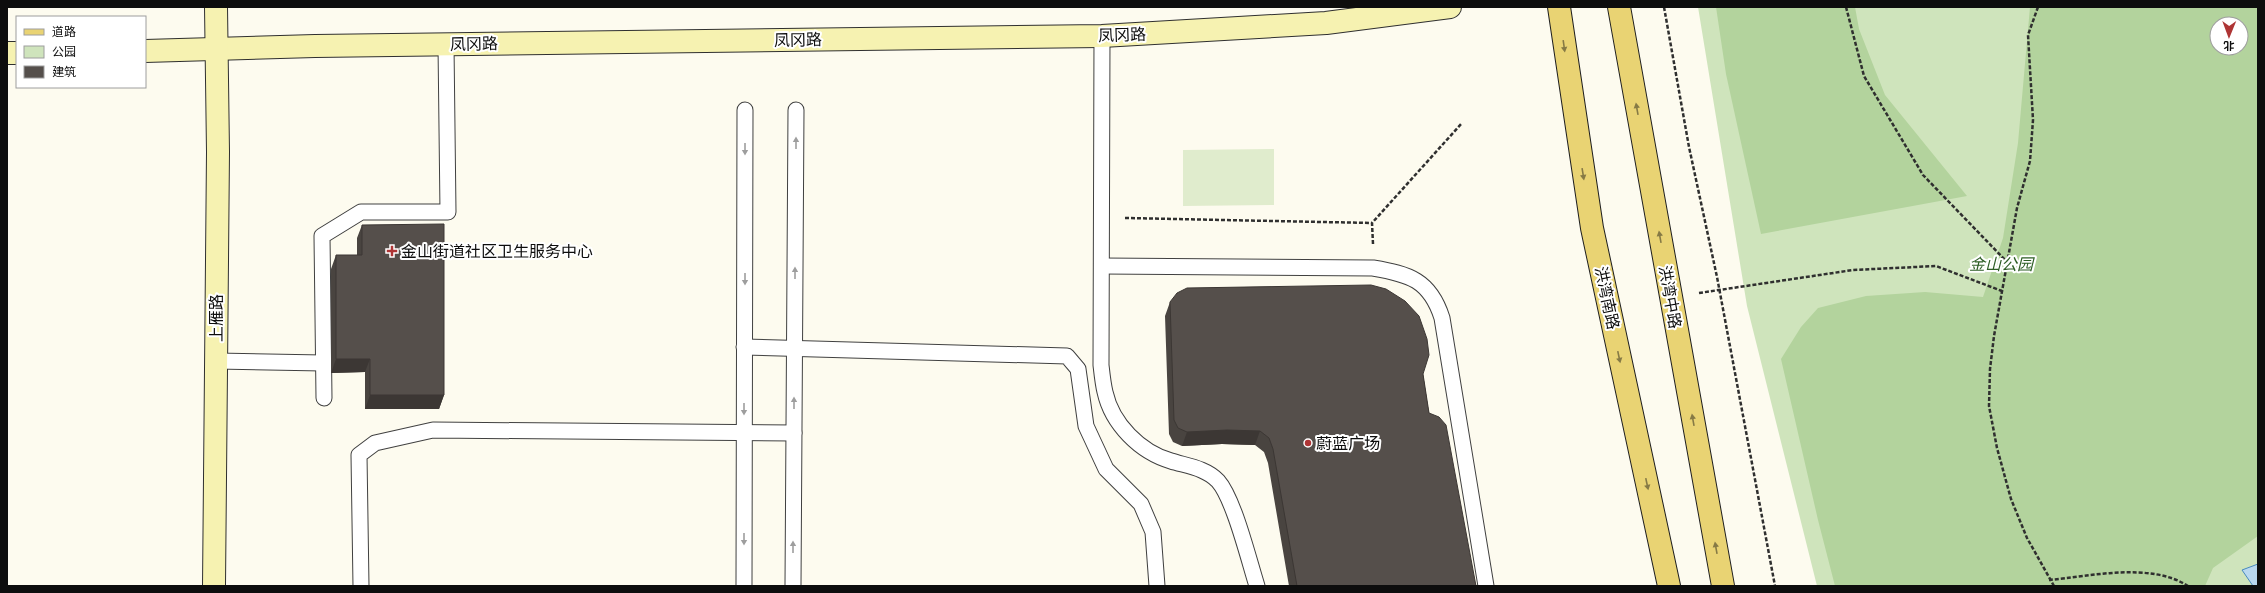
<svg xmlns="http://www.w3.org/2000/svg" width="2265" height="593" font-family="'Zilla Slab','Noto Sans SC',serif">
	<style>
		.green { fill: #cfe4bc; fill-rule: evenodd }
		.forest { fill: #b3d39d; fill-rule: evenodd }
		.pitch { fill: #e0eccd }
		.water { fill: #b9d8ef; stroke: #4889be }
		.lines { fill: none; stroke-linecap: round; stroke-linejoin: round }
		.lane-casing { stroke: #404040; stroke-width: 17 }
		.secondary-casing { stroke: #2f2f2f; stroke-width: 24 }
		.primary-casing { stroke: #1e1e1e; stroke-width: 24 }
		.path { stroke: #2f2f2f; stroke-width: 2.5; stroke-dasharray: 4 2; stroke-linecap: butt }
		.lane { stroke: #fff; stroke-width: 15 }
		.secondary { stroke: #f6f2b1; stroke-width: 22 }
		.primary { stroke: #e9d373; stroke-width: 22 }
		.wall { fill: #494440 }
		.shaded-wall { fill: #3c3734 }
		.building { fill: #554f4b; stroke: #3c3734 }
		.oneway { fill: #867a45 }
		.oneway2 { fill: #9e9e9e }
		.poi-dot { fill: #ae3535; stroke: #fff; stroke-width: 1.5 }
		.labels { text-anchor: middle; dominant-baseline: central; stroke-width: 4; stroke-linejoin: round; paint-order: stroke }
		.street-label { font-size: 16px; fill: #0d0d0d; stroke: #fff }
		.poi-label { font-size: 16px; fill: #0d0d0d; stroke: #fff; text-anchor: start }
		.park-label { font-size: 16px; font-style: italic; fill: #2d5e25; stroke: #fff }
	</style>
	<rect width="100%" height="100%" fill="#fdfbef"/>
	<path class="green" d="M1698,7H2258V586H1817L1747,306ZM2217,24H2241V48H2217Z"/>
	<g class="forest">
		<polygon points="1716,7 1855,7 1859,29 1885,95 1967,196 1761,234 1726,74"/>
		<path d="M2030,7H2258V536L2213,568L2205,586H1835L1818,520L1781,359L1801,327L1818,308L1866,296L1925,292L1983,297L2003,238L2018,143ZM2217,24H2241V48H2217Z"/>
	</g>
	<polygon class="pitch" points="1274,149 1274,205 1183,206 1183,150"/>
	<polygon class="water" points="2258,564 2258,586 2253,586 2242,570"/>
	<g class="lines">
		<g class="lane-casing">
			<g id="lane">
				<path d="M1102,36L1101,365C1102,374 1103,384 1105,392C1112,424 1140,452 1171,461C1187,466 1206,468 1218,481C1234,499 1249,561 1257,586"/>
				<path d="M1102,266L1373,268C1409,274 1430,280 1442,318L1486,586"/>
				<polyline points="744,347 1067,356 1078,369 1086,426 1106,469 1141,504 1153,532 1157,586"/>
				<polyline points="216,361 323,363"/>
				<polyline points="324,398 322,236 361,212 448,212 446,45"/>
				<polyline points="361,586 359,455 375,443 433,430 794,433"/>
				<polyline points="744,586 745,110"/>
				<polyline points="793,586 796,110"/>
			</g>
		</g>
		<g class="secondary-casing">
			<g id="secondary">
				<polyline points="145,51 315,46 1102,36 1326,23 1450,7"/>
				<polyline points="7,53 17,53"/>
				<polyline points="214,586 218,152 216,7"/>
			</g>
		</g>
		<g class="primary-casing">
			<g id="primary">
				<polyline points="1559,7 1592,228 1669,586"/>
				<polyline points="1619,7 1723,586"/>
			</g>
		</g>
		<g class="path">
			<polyline points="1664,7 1689,147 1717,277 1775,586"/>
			<polyline points="1846,7 1864,76 1923,175 2007,262"/>
			<polyline points="2038,7 2028,35 2033,120 2030,161 2017,208 1994,336 1990,369 1989,406 1997,448 2011,499 2027,538 2054,586"/>
			<polyline points="1125,218 1372,223"/>
			<polyline points="1373,244 1372,223 1462,123"/>
			<polyline points="1699,293 1853,270 1936,266 2002,291"/>
			<path d="M2049,580C2091,576 2151,562 2188,586"/>
		</g>
		<use href="#lane" class="lane"/>
		<use href="#secondary" class="secondary"/>
		<use href="#primary" class="primary"/>
	</g>
	<g class="wall">
		<polygon points="362,225 444,395 439,409 365,409 365,372 331,373 331,269 336,255 357,255 357,238"/>
		<polygon points="1170,302 1423,374 1429,413 1476,586 1289,586 1268,463 1264,452 1255,445 1222,444 1182,446 1173,442 1169,434 1165,316"/>
	</g>
	<g class="shaded-wall">
		<polygon points="336,359 370,359 365,372 331,373"/>
		<polygon points="370,395 444,395 439,409 365,409"/>
		<polygon points="1227,430 1260,431 1255,445 1222,444 1182,446 1187,432"/>
	</g>
	<g class="building">
		<polygon points="444,224 444,395 370,395 370,359 336,359 336,255 362,255 362,225"/>
		<polygon points="1371,285 1386,289 1405,301 1419,316 1427,339 1429,355 1423,374 1429,413 1439,417 1446,425 1476,586 1297,586 1273,449 1269,438 1260,431 1227,430 1187,432 1178,428 1174,420 1170,302 1177,293 1187,288"/>
	</g>
	<defs><path id="oneway-solid" d="M-6-.8H1V-3.2L6.5 0L1 3.2V.8H-6Z"/></defs>
	<g class="oneway">
		<use href="#oneway-solid" transform="translate(1564 46) rotate(82)"/>
		<use href="#oneway-solid" transform="translate(1637 109) rotate(-100)"/>
		<use href="#oneway-solid" transform="translate(1583 174) rotate(81)"/>
		<use href="#oneway-solid" transform="translate(1660 237) rotate(-100)"/>
		<use href="#oneway-solid" transform="translate(1619 357) rotate(78)"/>
		<use href="#oneway-solid" transform="translate(1693 420) rotate(-100)"/>
		<use href="#oneway-solid" transform="translate(1647 484) rotate(78)"/>
		<use href="#oneway-solid" transform="translate(1716 548) rotate(-100)"/>
	</g>
	<g class="oneway2">
		<use href="#oneway-solid" transform="translate(796 143) rotate(-90)"/>
		<use href="#oneway-solid" transform="translate(745 149) rotate(90)"/>
		<use href="#oneway-solid" transform="translate(795 273) rotate(-90)"/>
		<use href="#oneway-solid" transform="translate(745 279) rotate(90)"/>
		<use href="#oneway-solid" transform="translate(794 403) rotate(-90)"/>
		<use href="#oneway-solid" transform="translate(744 409) rotate(90)"/>
		<use href="#oneway-solid" transform="translate(744 539) rotate(90)"/>
		<use href="#oneway-solid" transform="translate(793 547) rotate(-90)"/>
	</g>
	<g class="poi-dot">
		<path d="M390 245h4v4h4v4h-4v4h-4v-4h-4v-4h4z"/>
		<circle cx="1308" cy="443" r="4"/>
	</g>
	<g class="labels">
		<g class="street-label">
			<text transform="translate(1122 35) rotate(-2)">凤冈路</text>
			<text transform="translate(798 40) rotate(-1)">凤冈路</text>
			<text transform="translate(474 44) rotate(-1)">凤冈路</text>
			<text transform="translate(1670 297) rotate(80)">洪湾中路</text>
			<text transform="translate(1607 298) rotate(78)">洪湾南路</text>
			<text transform="translate(216 318) rotate(-90)">上雁路</text>
		</g>
		<g class="poi-label">
			<text x="401" y="251">金山街道社区卫生服务中心</text>
			<text x="1316" y="443">蔚蓝广场</text>
		</g>
		<g class="park-label">
			<text x="2001" y="264">金山公园</text>
		</g>
	</g>
	<rect width="2265" height="593" fill="none" stroke="#0d0d0d" stroke-width="16"/>
	<rect x="16" y="16" width="130" height="72" fill="#ffffff" stroke="#9e9e9e"/>
	<rect x="24" y="29" width="20" height="6" fill="#e9d373" stroke="#9e9e9e"/>
	<text x="52" y="36" font-size="12" fill="#0d0d0d">道路</text>
	<rect x="24" y="46" width="20" height="12" fill="#cfe4bc" stroke="#9e9e9e"/>
	<text x="52" y="56" font-size="12" fill="#0d0d0d">公园</text>
	<rect x="24" y="66" width="20" height="12" fill="#554f4b" stroke="#9e9e9e"/>
	<text x="52" y="76" font-size="12" fill="#0d0d0d">建筑</text>
	<g transform="translate(2229 36) rotate(181)"><circle r="19" fill="#ffffff" stroke="#9e9e9e"/>
	<path d="M0-3L7 15L0 10L-7 15Z" fill="#ae3535"/>
	<text y="-6" font-size="11" font-weight="bold" text-anchor="middle" fill="#0d0d0d">北</text>
	</g>
</svg>
